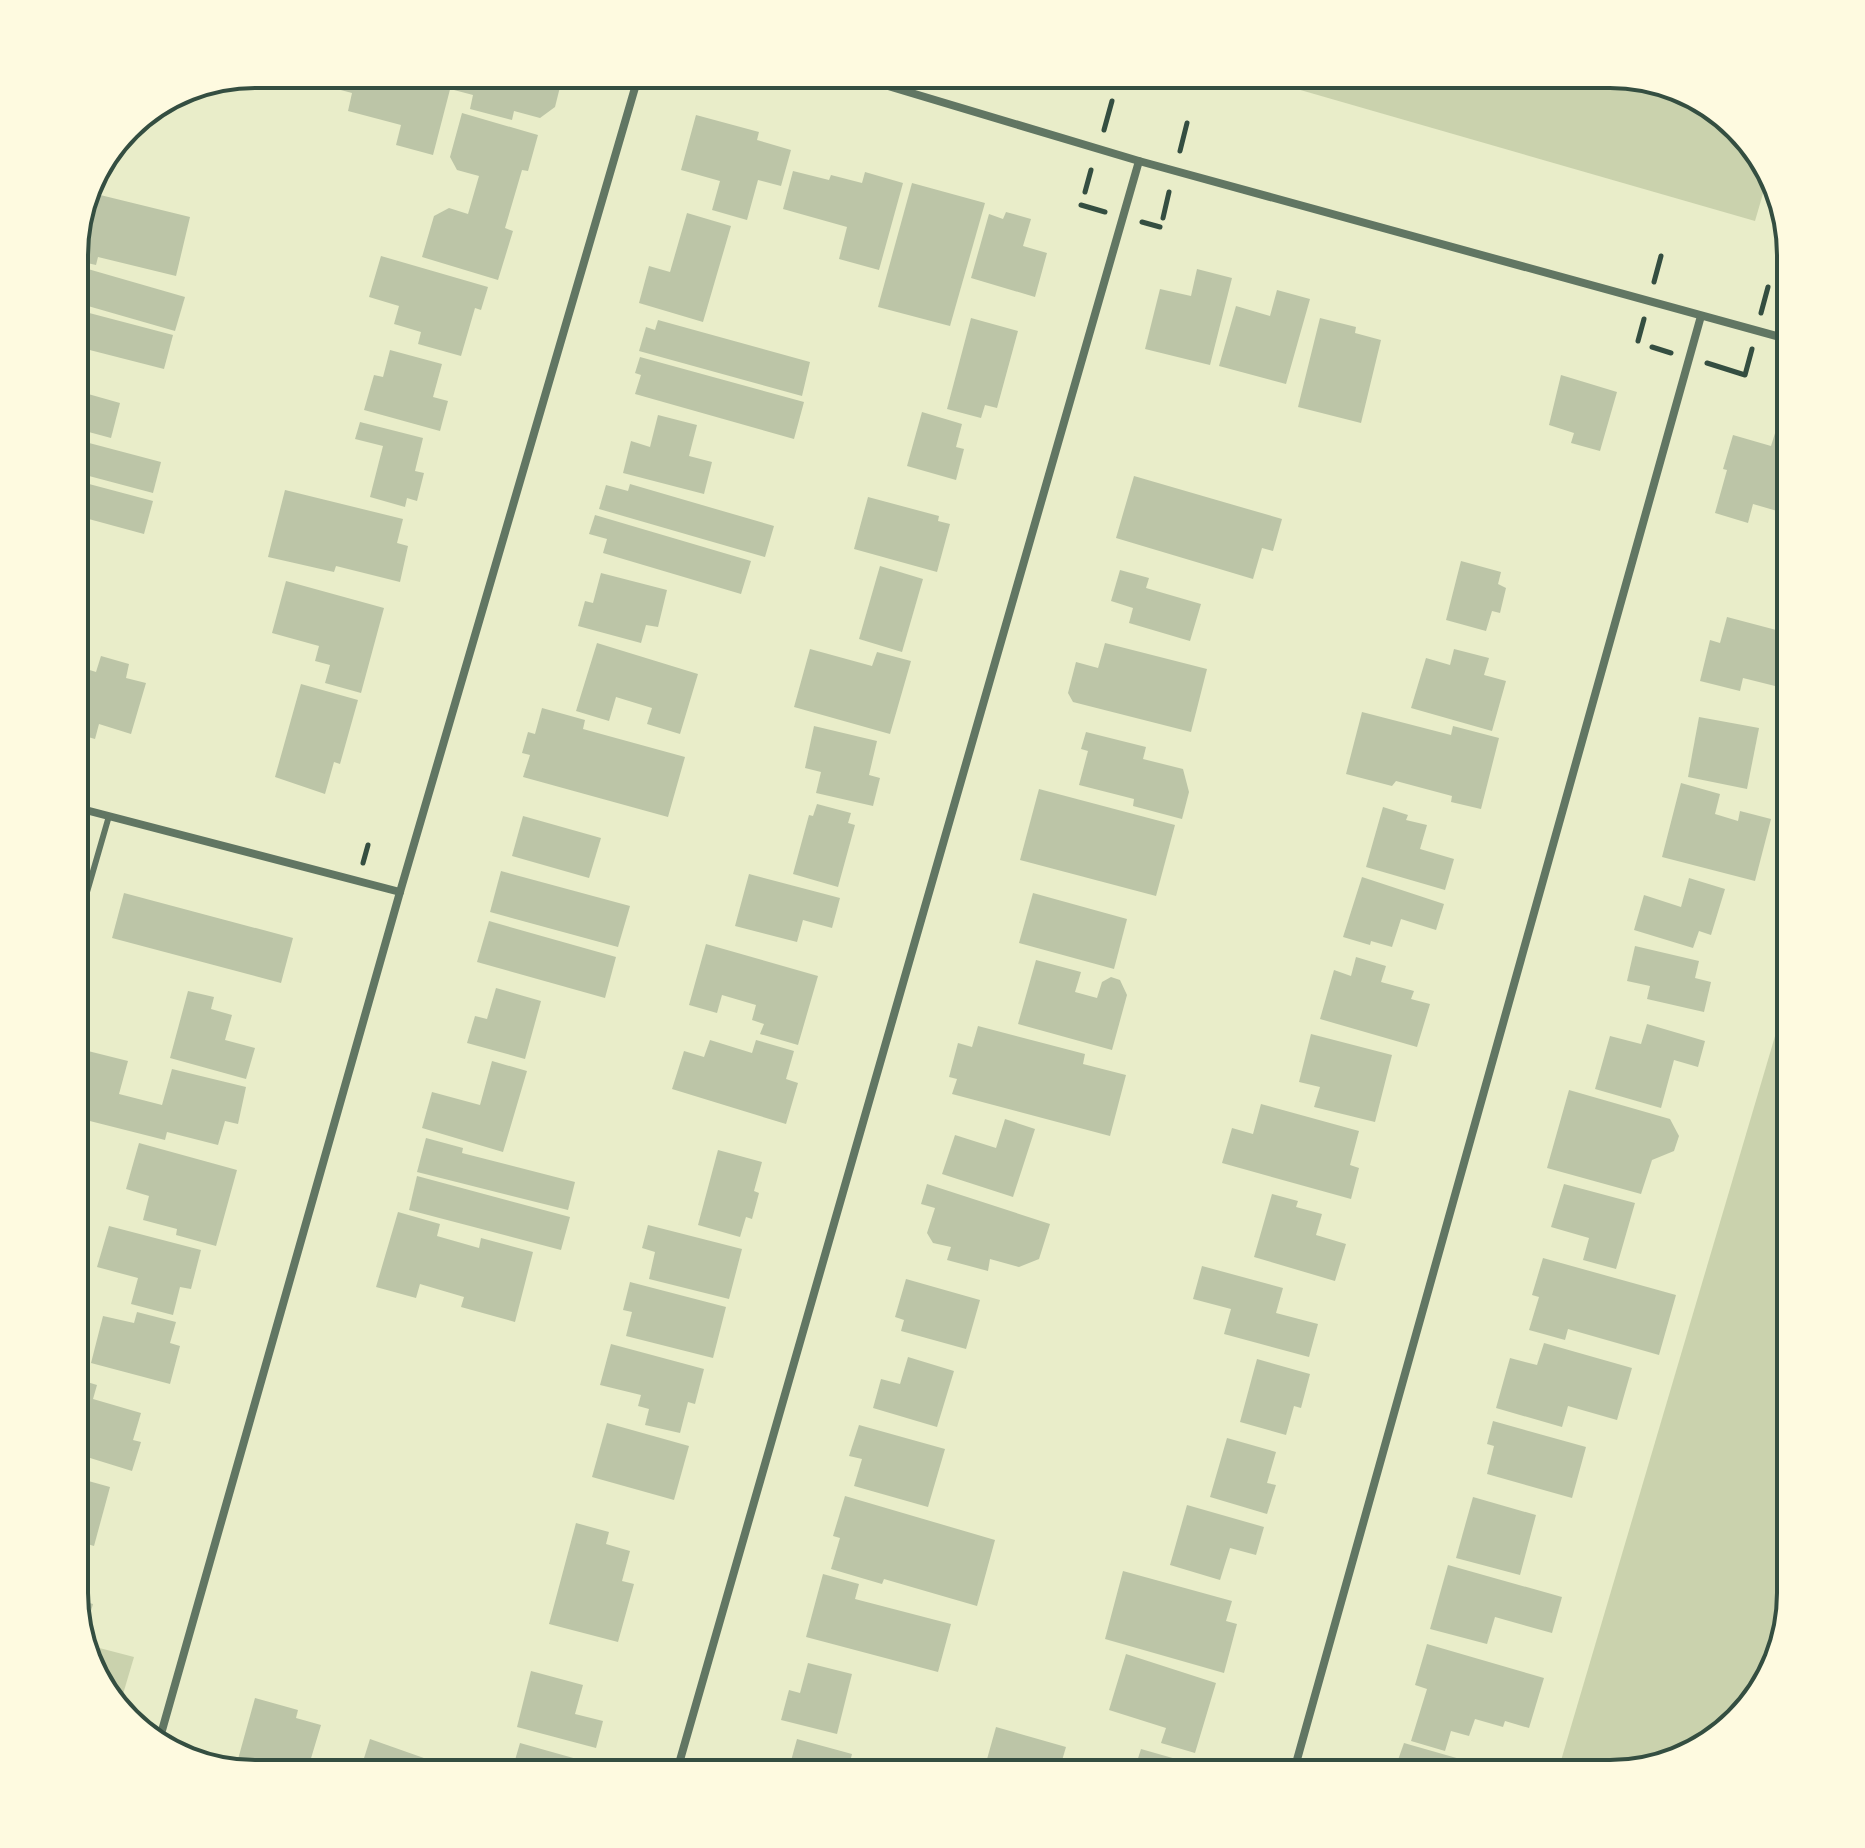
<svg xmlns="http://www.w3.org/2000/svg" width="1865" height="1848" font-family="'IBM Plex Sans',sans-serif">
	<style>
		.green { fill: #cad2ad }
		.building { fill: #bcc5a7 }
		.lines { fill: none; stroke-linecap: round; stroke-linejoin: round }
		.path { stroke: #344e41; stroke-width: 5 }
		.service { stroke: #617663; stroke-width: 6 }
		.minor { stroke: #617663; stroke-width: 8 }
		.rim { fill: none; stroke: #344e41; stroke-width: 4 }
	</style>
	<rect width="100%" height="100%" fill="#e9edc9"/>
	<g class="green">
		<polygon points="1245,74 1621,74 1690,92 1746,135 1769,173 1755,221"/>
		<polygon points="1791,982 1791,1593 1777,1663 1730,1729 1679,1760 1610,1774 1557,1774"/>
		<polygon points="84,1644 134,1657 118,1711 88,1662"/>
	</g>
	<g class="building">
		<polygon points="341,74 454,74 433,155 396,145 401,125 348,111 352,93 337,89"/>
		<polygon points="458,74 561,74 563,75 555,107 540,118 514,111 512,120 470,109 473,95 454,90"/>
		<polygon points="462,113 538,135 528,171 522,170 505,228 513,231 498,280 422,257 434,216 449,208 468,214 479,176 457,170 450,157"/>
		<polygon points="696,115 759,132 757,140 791,150 781,186 758,180 747,220 712,210 720,181 681,170"/>
		<polygon points="118,142 110,170 99,167"/>
		<polygon points="793,171 829,180 831,175 862,183 865,172 903,183 879,270 839,259 847,227 783,209"/>
		<polygon points="912,183 985,203 950,326 878,307"/>
		<polygon points="88,192 190,217 176,276 98,257 96,265 74,260 74,243"/>
		<polygon points="1006,212 1031,219 1023,246 1047,253 1035,297 971,278 989,214 1003,219"/>
		<polygon points="687,213 731,226 703,322 639,303 649,266 670,272"/>
		<polygon points="381,256 488,287 481,310 475,308 461,356 418,344 421,332 394,324 399,306 369,297"/>
		<polygon points="74,265 185,297 175,331 74,302"/>
		<polygon points="1197,269 1232,278 1210,365 1145,349 1160,289 1191,296"/>
		<polygon points="1277,290 1310,299 1286,384 1219,366 1236,306 1270,316"/>
		<polygon points="74,309 173,335 164,369 74,346"/>
		<polygon points="971,318 1018,331 997,408 985,405 981,418 947,409"/>
		<polygon points="1320,318 1356,327 1355,333 1381,340 1361,423 1298,407"/>
		<polygon points="658,320 810,362 802,396 639,351 646,327 655,330"/>
		<polygon points="390,350 442,364 433,397 448,401 440,431 364,410 374,375 383,377"/>
		<polygon points="640,357 804,402 794,439 635,394 641,375 635,373"/>
		<polygon points="1561,375 1617,392 1600,451 1571,443 1574,433 1549,425"/>
		<polygon points="74,390 120,403 111,438 74,428"/>
		<polygon points="922,412 962,424 956,447 964,449 956,480 907,466"/>
		<polygon points="658,415 697,425 689,456 712,462 704,494 623,473 631,441 650,447"/>
		<polygon points="360,422 423,438 415,471 424,473 417,501 407,498 405,507 370,497 383,446 355,439"/>
		<polygon points="1776,430 1791,435 1791,515 1753,504 1748,523 1715,513 1727,470 1723,469 1733,435 1771,446"/>
		<polygon points="74,439 161,462 153,493 74,472"/>
		<polygon points="1134,476 1282,519 1273,551 1262,548 1253,579 1116,538"/>
		<polygon points="74,480 153,501 144,534 74,515"/>
		<polygon points="630,484 774,526 765,557 599,509 606,485 628,491"/>
		<polygon points="285,490 403,519 397,543 408,546 400,582 336,566 334,572 268,557"/>
		<polygon points="868,497 939,516 938,521 950,524 937,572 854,549"/>
		<polygon points="595,515 751,561 741,594 603,553 607,539 589,534"/>
		<polygon points="1461,561 1501,572 1498,584 1506,588 1500,613 1492,611 1486,631 1446,620"/>
		<polygon points="880,566 923,579 902,652 859,639"/>
		<polygon points="1120,570 1149,578 1146,588 1201,604 1190,641 1129,623 1133,608 1111,601"/>
		<polygon points="601,573 667,590 658,627 646,625 641,643 578,626 585,601 593,603"/>
		<polygon points="286,581 384,608 361,693 325,683 330,665 315,661 319,646 272,633"/>
		<polygon points="1727,617 1791,634 1791,690 1743,678 1740,691 1700,681 1710,640 1720,643"/>
		<polygon points="597,643 698,674 680,734 647,724 652,708 616,697 609,721 576,711"/>
		<polygon points="1105,643 1207,669 1191,732 1073,702 1068,693 1076,662 1098,668"/>
		<polygon points="810,649 872,666 877,652 911,661 890,734 794,707"/>
		<polygon points="1454,649 1489,658 1484,675 1506,681 1492,731 1411,708 1426,658 1450,665"/>
		<polygon points="101,656 129,664 126,678 146,683 131,734 99,724 95,739 74,733 74,665 96,672"/>
		<polygon points="301,684 358,700 340,764 334,762 325,794 275,777"/>
		<polygon points="542,708 585,720 583,729 685,757 668,817 523,777 530,755 522,753 528,732 535,734"/>
		<polygon points="1362,712 1451,735 1453,726 1499,738 1481,809 1451,802 1452,796 1396,781 1392,786 1346,774"/>
		<polygon points="1699,717 1759,728 1747,789 1688,777"/>
		<polygon points="814,726 877,741 869,775 880,778 873,806 816,793 821,772 805,768"/>
		<polygon points="1086,732 1146,747 1143,759 1183,769 1189,792 1182,819 1133,806 1134,799 1079,785 1088,751 1081,749"/>
		<polygon points="1681,783 1720,794 1715,814 1738,821 1740,811 1771,819 1755,881 1662,857"/>
		<polygon points="1039,789 1175,825 1156,896 1020,860"/>
		<polygon points="817,804 851,813 848,823 855,825 838,887 793,874 809,815 813,816"/>
		<polygon points="1383,807 1408,815 1406,820 1427,825 1420,849 1454,859 1445,890 1366,867"/>
		<polygon points="523,816 601,838 589,878 512,856"/>
		<polygon points="501,871 630,906 618,947 490,912"/>
		<polygon points="749,874 840,898 832,928 803,920 797,942 735,926"/>
		<polygon points="1362,877 1444,904 1436,930 1401,919 1392,947 1371,941 1370,945 1343,937"/>
		<polygon points="1689,878 1725,889 1711,935 1699,931 1693,948 1634,930 1644,895 1681,907"/>
		<polygon points="124,893 293,938 281,983 112,938"/>
		<polygon points="1033,893 1127,919 1114,969 1019,943"/>
		<polygon points="489,921 616,957 605,998 477,962"/>
		<polygon points="706,944 818,976 798,1045 760,1034 764,1024 752,1020 756,1005 722,995 717,1013 689,1005"/>
		<polygon points="1635,946 1699,961 1695,978 1711,982 1704,1012 1647,999 1650,986 1627,981"/>
		<polygon points="1356,957 1386,966 1381,982 1414,991 1411,999 1430,1004 1417,1047 1320,1019 1334,970 1351,976"/>
		<polygon points="1036,960 1081,972 1075,992 1097,998 1102,982 1111,977 1120,980 1127,995 1112,1050 1018,1024"/>
		<polygon points="496,988 541,1001 525,1059 467,1043 475,1016 487,1019"/>
		<polygon points="188,991 214,997 211,1009 232,1015 225,1040 255,1048 246,1079 170,1058"/>
		<polygon points="1647,1024 1705,1041 1698,1067 1674,1060 1661,1108 1595,1089 1610,1036 1641,1044"/>
		<polygon points="978,1026 1085,1054 1083,1064 1126,1075 1110,1136 952,1094 957,1079 949,1077 958,1043 972,1047"/>
		<polygon points="1311,1034 1392,1055 1375,1122 1314,1107 1320,1087 1299,1082"/>
		<polygon points="710,1040 752,1053 756,1040 794,1051 786,1079 798,1083 786,1124 672,1089 684,1051 704,1057"/>
		<polygon points="84,1050 128,1061 119,1094 162,1105 172,1069 246,1087 238,1124 225,1121 218,1145 167,1132 165,1140 74,1117 74,1086"/>
		<polygon points="492,1061 527,1071 503,1152 422,1128 432,1092 480,1105"/>
		<polygon points="1569,1090 1670,1119 1679,1136 1674,1151 1652,1160 1641,1194 1547,1168"/>
		<polygon points="1261,1104 1359,1131 1350,1165 1359,1168 1351,1199 1222,1163 1232,1128 1253,1134"/>
		<polygon points="1005,1119 1035,1129 1013,1197 942,1174 955,1135 996,1148"/>
		<polygon points="426,1138 463,1148 462,1153 575,1182 568,1210 417,1172"/>
		<polygon points="139,1143 237,1170 216,1246 176,1235 177,1229 143,1220 149,1196 126,1189"/>
		<polygon points="718,1150 762,1162 754,1191 759,1193 752,1219 746,1217 740,1237 698,1225"/>
		<polygon points="417,1176 570,1217 561,1250 409,1210"/>
		<polygon points="927,1184 1050,1224 1039,1259 1019,1267 990,1259 988,1271 947,1260 951,1247 933,1243 927,1233 935,1208 921,1204"/>
		<polygon points="1564,1184 1635,1203 1616,1269 1583,1260 1589,1238 1551,1227"/>
		<polygon points="1272,1194 1298,1201 1296,1207 1322,1214 1316,1235 1346,1244 1335,1281 1254,1257"/>
		<polygon points="398,1212 440,1224 437,1236 479,1248 481,1238 533,1252 515,1322 461,1307 464,1297 420,1284 416,1298 376,1287"/>
		<polygon points="648,1225 742,1249 729,1299 649,1279 655,1252 642,1248"/>
		<polygon points="109,1226 201,1250 191,1289 180,1287 173,1315 131,1304 138,1278 97,1267"/>
		<polygon points="1543,1258 1676,1295 1659,1355 1568,1329 1565,1340 1529,1330 1539,1297 1532,1295"/>
		<polygon points="1202,1266 1283,1288 1276,1313 1318,1324 1309,1357 1224,1334 1231,1309 1193,1299"/>
		<polygon points="906,1279 980,1300 966,1349 901,1331 904,1320 895,1317"/>
		<polygon points="630,1282 726,1307 713,1358 626,1336 632,1312 623,1310"/>
		<polygon points="137,1312 176,1322 170,1343 180,1346 170,1384 91,1363 103,1316 134,1323"/>
		<polygon points="1544,1343 1632,1368 1617,1420 1568,1406 1562,1427 1496,1408 1510,1358 1537,1365"/>
		<polygon points="611,1344 704,1369 695,1404 688,1402 680,1433 645,1425 649,1409 638,1406 641,1395 600,1385"/>
		<polygon points="908,1357 954,1371 937,1427 873,1408 881,1379 900,1384"/>
		<polygon points="1257,1359 1310,1374 1301,1408 1294,1406 1286,1435 1240,1422"/>
		<polygon points="74,1378 97,1385 93,1399 141,1413 133,1440 141,1442 132,1471 74,1453"/>
		<polygon points="1493,1421 1586,1447 1572,1498 1487,1474 1494,1446 1487,1444"/>
		<polygon points="607,1423 689,1446 674,1500 592,1477"/>
		<polygon points="859,1425 945,1449 928,1507 854,1486 862,1459 849,1456"/>
		<polygon points="1227,1438 1276,1452 1267,1483 1276,1485 1267,1514 1210,1497"/>
		<polygon points="74,1477 110,1487 94,1546 74,1540"/>
		<polygon points="845,1496 995,1540 977,1606 884,1579 882,1584 831,1569 840,1538 833,1536"/>
		<polygon points="1473,1497 1536,1515 1520,1575 1456,1558"/>
		<polygon points="1187,1505 1264,1527 1256,1555 1230,1548 1220,1580 1170,1565"/>
		<polygon points="576,1523 609,1532 606,1544 630,1551 622,1581 634,1584 618,1642 549,1624"/>
		<polygon points="1448,1565 1562,1597 1552,1633 1495,1617 1487,1644 1430,1629"/>
		<polygon points="74,1566 87,1569 79,1600 93,1604 83,1639 74,1593"/>
		<polygon points="1123,1571 1232,1601 1226,1621 1237,1624 1224,1673 1105,1639"/>
		<polygon points="823,1574 859,1584 855,1599 951,1624 938,1672 806,1637"/>
		<polygon points="1427,1644 1544,1678 1529,1728 1505,1721 1503,1727 1475,1719 1469,1736 1451,1731 1445,1751 1411,1741 1427,1689 1415,1685"/>
		<polygon points="1126,1654 1216,1683 1195,1753 1161,1743 1166,1728 1109,1710"/>
		<polygon points="808,1663 852,1674 837,1734 781,1720 789,1690 800,1693"/>
		<polygon points="531,1671 583,1685 575,1714 603,1721 596,1748 517,1727"/>
		<polygon points="255,1698 298,1710 296,1718 321,1725 309,1765 282,1758 278,1774 255,1774 235,1770"/>
		<polygon points="996,1727 1066,1747 1058,1774 997,1774 984,1770"/>
		<polygon points="370,1739 438,1763 435,1774 359,1774"/>
		<polygon points="797,1739 852,1754 847,1774 762,1774 766,1762 789,1768"/>
		<polygon points="520,1743 591,1763 588,1774 487,1774 491,1761 513,1767"/>
		<polygon points="1404,1743 1509,1773 1509,1774 1393,1774"/>
		<polygon points="1141,1749 1197,1765 1195,1774 1133,1774"/>
	</g>
	<g class="lines">
		<g class="path">
			<polyline points="673,74 690,79"/>
			<polyline points="1104,130 1112,101"/>
			<polyline points="1180,151 1187,123"/>
			<polyline points="1085,192 1091,170"/>
			<polyline points="1081,205 1105,212"/>
			<polyline points="1163,218 1169,192"/>
			<polyline points="1142,222 1160,227"/>
			<polyline points="1654,282 1661,256"/>
			<polyline points="1761,313 1768,287"/>
			<polyline points="1638,341 1644,319"/>
			<polyline points="1652,347 1671,353"/>
			<polyline points="1707,363 1745,375 1752,349"/>
			<polyline points="363,863 368,845"/>
		</g>
		<polyline class="service" points="74,937 109,816"/>
		<g class="minor">
			<polyline points="848,74 1139,161 1791,340"/>
			<polyline points="74,807 400,892"/>
			<polyline points="159,1741 400,892 639,74"/>
			<polyline points="676,1774 1139,161"/>
			<polyline points="1293,1774 1701,316"/>
		</g>
	</g>
	<path d="M0 0H1865V1848H0ZM255 88H1610A167 167 0 0 1 1777 255V1593A167 167 0 0 1 1610 1760H255A167 167 0 0 1 88 1593V255A167 167 0 0 1 255 88Z" fill="#fefae0" fill-rule="evenodd"/>
	<path class="rim" d="M255 88H1610A167 167 0 0 1 1777 255V1593A167 167 0 0 1 1610 1760H255A167 167 0 0 1 88 1593V255A167 167 0 0 1 255 88Z"/>
</svg>
